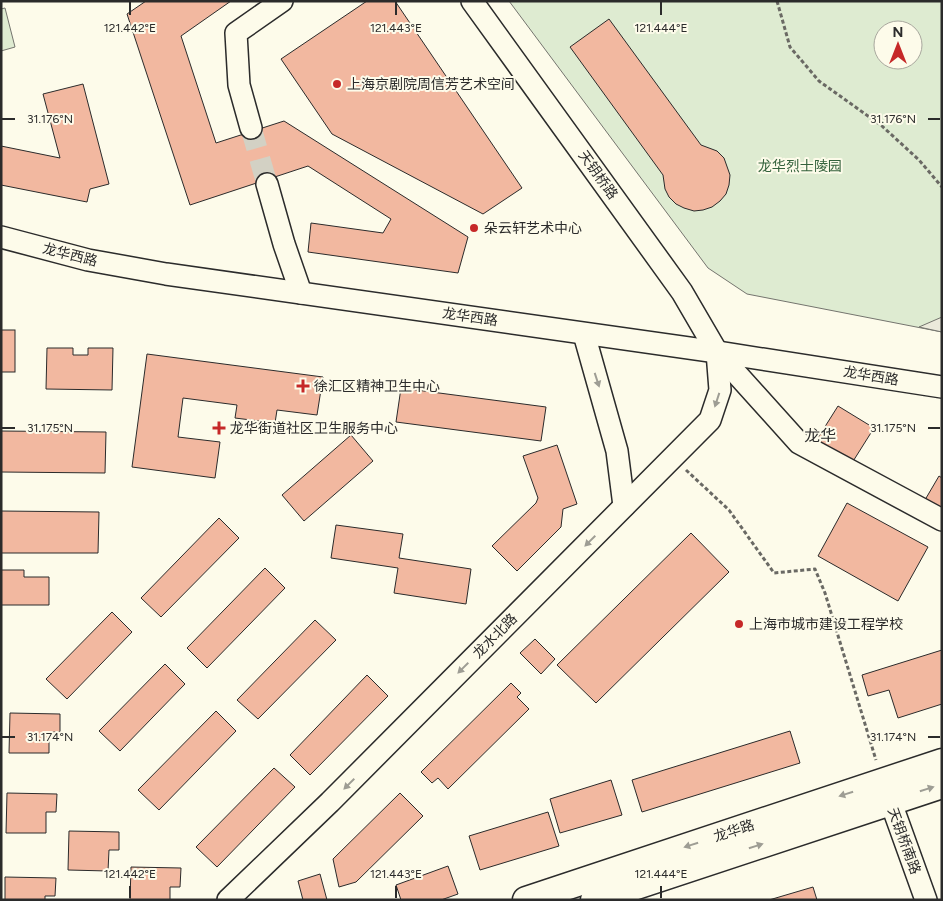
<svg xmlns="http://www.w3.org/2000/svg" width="943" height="901" font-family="Figtree,'Noto Sans SC',sans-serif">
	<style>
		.green { fill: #deebd1; stroke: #74746e; fill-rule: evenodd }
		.parking { fill: #eceadb; stroke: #74746e }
		.building { fill: #f2b8a0; stroke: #2b2b2b }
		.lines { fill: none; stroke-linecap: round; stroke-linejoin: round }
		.minor-tunnel { stroke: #d3d1c4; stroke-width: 21; stroke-dasharray: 21 11; stroke-linecap: butt }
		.minor-casing { stroke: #2b2b2b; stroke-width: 24 }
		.major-casing { stroke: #2b2b2b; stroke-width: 29 }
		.path { stroke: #6a6964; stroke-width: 3; stroke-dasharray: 4 2.5; stroke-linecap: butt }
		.minor { stroke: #fdfbea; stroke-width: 21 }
		.major { stroke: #fdfbea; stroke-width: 26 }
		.oneway { fill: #9e9d94 }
		.ticks { fill: none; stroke: #2b2b2b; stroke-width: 2 }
		.poi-dot { fill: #c62828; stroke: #fdfbea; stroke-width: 2 }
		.labels { text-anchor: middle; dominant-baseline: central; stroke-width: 4; stroke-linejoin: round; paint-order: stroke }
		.poi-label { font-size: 14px; fill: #2b2b2b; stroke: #fdfbea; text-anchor: start }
		.park-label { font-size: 14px; fill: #34623c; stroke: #fdfbea }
		.street-label { font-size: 14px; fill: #2b2b2b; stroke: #fdfbea }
		.quarter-label { font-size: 16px; fill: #2b2b2b; stroke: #fdfbea }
		.ticks-label { font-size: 12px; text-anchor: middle; fill: #2b2b2b; stroke: #fdfbea; stroke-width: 4; stroke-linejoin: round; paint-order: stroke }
	</style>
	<rect width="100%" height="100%" fill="#fdfbea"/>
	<g class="green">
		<path d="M509,1H942V332L747,294L708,268ZM883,30H913V60H883Z"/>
		<polygon points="5,8 15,47 1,51 1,9"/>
	</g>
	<polygon class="parking" points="942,317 942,332 919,327"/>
	<g class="building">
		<polygon points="146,1 231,1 181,36 216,143 284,121 468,237 458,273 308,252 311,223 383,233 391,219 308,166 190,205 127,14"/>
		<polygon points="367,1 395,1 522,188 483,214 332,134 281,59"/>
		<polygon points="609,19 701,145 717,151 724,158 730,175 729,185 726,194 720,201 712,207 703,210 694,211 684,208 676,204 669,197 665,189 663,175 570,47"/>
		<polygon points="83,84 109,184 90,189 87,202 1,185 1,146 60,158 43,94"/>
		<rect x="1" y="330" width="14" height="42"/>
		<polygon points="47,348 73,348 73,355 88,355 88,348 113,348 112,390 46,389"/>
		<polygon points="147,354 323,377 317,415 277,410 275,423 235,418 237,405 183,398 178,437 220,442 215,478 132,467"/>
		<polygon points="401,388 546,407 541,441 396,422"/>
		<polygon points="838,406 874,428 845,474 809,452"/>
		<polygon points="1,431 106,432 105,473 1,472"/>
		<polygon points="351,435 373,461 304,521 282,495"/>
		<polygon points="557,445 577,504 563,509 561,527 517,571 492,546 536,503 538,498 523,456"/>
		<polygon points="939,476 942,478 942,517 922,505"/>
		<polygon points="847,503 928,547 898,601 818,556"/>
		<polygon points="1,511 99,512 98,553 1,553"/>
		<polygon points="219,518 239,538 161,617 141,598"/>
		<polygon points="336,525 403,534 399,558 471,569 466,604 394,593 398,568 331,558"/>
		<polygon points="691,533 729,572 596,703 557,665"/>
		<polygon points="265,568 285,588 207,668 187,648"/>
		<polygon points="1,570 24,570 24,577 49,577 49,605 1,605"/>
		<polygon points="112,612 132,632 67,699 46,679"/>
		<polygon points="315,620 336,640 258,719 237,700"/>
		<polygon points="535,639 555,659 541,674 520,653"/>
		<polygon points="942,650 942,704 898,718 889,690 868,696 862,675"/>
		<polygon points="165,664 185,684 120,751 99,731"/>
		<polygon points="367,675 388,696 310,775 290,755"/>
		<polygon points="511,683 521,693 517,697 529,709 448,789 438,778 432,783 421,772"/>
		<polygon points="216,711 236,731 159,810 138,790"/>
		<polygon points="10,713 60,714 60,732 49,732 49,753 9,753"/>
		<polygon points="790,731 800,763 642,812 632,780"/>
		<polygon points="274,768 295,787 217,867 196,847"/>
		<polygon points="611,780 622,815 560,833 550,799"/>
		<polygon points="7,793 57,794 56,812 46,812 46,833 6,833"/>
		<polygon points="400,793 423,816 356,882 339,887 333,859"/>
		<polygon points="548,812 559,846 480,870 469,836"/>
		<polygon points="69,831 119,832 119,850 109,850 108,871 68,870"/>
		<polygon points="448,866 458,894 441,900 401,900 396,885"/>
		<polygon points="131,867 181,868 180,887 170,887 170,900 130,900"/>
		<polygon points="320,874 327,900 303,900 298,881"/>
		<polygon points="5,877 56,878 55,896 45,896 45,900 5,900"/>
		<polygon points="813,887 817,900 769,900"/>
	</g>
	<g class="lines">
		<polyline class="minor-tunnel" points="251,128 267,184"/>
		<g class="minor-casing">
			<g id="minor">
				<polyline points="472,1 682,292 717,352 799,443 942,520"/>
				<polyline points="251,128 239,85 236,33 282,1"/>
				<polyline points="267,184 284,244 301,293"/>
				<polyline points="1,237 88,260 166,274 717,352 942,387"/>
				<polyline points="584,334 617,451 624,506"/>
				<polyline points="885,786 926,900"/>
				<polyline points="228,900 330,802 710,420 720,390 717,352"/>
			</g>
		</g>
		<g class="major-casing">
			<g id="major">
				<polyline points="526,900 942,762"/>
				<polyline points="594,900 942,785"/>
			</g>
		</g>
		<g class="path">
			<polyline points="777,1 790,47 819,81 882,126 919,160 942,187"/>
			<polyline points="686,470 729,510 774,573 815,569 825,593 876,760"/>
		</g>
		<use href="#minor" class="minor"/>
		<use href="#major" class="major"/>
	</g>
	<defs><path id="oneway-solid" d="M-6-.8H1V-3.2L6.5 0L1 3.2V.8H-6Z" transform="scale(1.25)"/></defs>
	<g class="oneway">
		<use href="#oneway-solid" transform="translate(597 380) rotate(72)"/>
		<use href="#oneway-solid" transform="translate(717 400) rotate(108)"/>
		<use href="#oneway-solid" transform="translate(590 541) rotate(135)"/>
		<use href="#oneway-solid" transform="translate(463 668) rotate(135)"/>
		<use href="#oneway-solid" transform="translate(349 784) rotate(135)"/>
		<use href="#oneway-solid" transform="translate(927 789) rotate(-18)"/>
		<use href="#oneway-solid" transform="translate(846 794) rotate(162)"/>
		<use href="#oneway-solid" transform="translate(691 845) rotate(162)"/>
		<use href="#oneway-solid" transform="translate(756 846) rotate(-18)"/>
	</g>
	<path class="ticks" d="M130,2V15M396,2V15M661,2V15M2,119H15M928,119H940M2,428H15M928,428H940M2,737H15M928,737H940M130,886V898M396,886V898M661,886V898"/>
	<g class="poi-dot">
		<circle cx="337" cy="84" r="5"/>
		<circle cx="474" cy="228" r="5"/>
		<path d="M300.5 378.5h5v5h5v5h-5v5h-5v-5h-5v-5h5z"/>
		<path d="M216.5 420.5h5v5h5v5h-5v5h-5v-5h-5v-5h5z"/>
		<circle cx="739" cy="624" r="5"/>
	</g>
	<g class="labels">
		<g class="poi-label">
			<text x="347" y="84">上海京剧院周信芳艺术空间</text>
			<text x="484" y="228">朵云轩艺术中心</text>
			<text x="314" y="386">徐汇区精神卫生中心</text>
			<text x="230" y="428">龙华街道社区卫生服务中心</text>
			<text x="749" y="624">上海市城市建设工程学校</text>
		</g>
		<g class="park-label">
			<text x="800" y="166">龙华烈士陵园</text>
		</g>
		<g class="street-label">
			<text transform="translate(598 175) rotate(54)">天钥桥路</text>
			<text transform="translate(70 255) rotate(14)">龙华西路</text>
			<text transform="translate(470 317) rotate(8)">龙华西路</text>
			<text transform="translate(871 376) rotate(9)">龙华西路</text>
			<text transform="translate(495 636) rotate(-45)">龙水北路</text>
			<text transform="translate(734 831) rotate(-18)">龙华路</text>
			<text transform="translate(904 841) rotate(70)">天钥桥南路</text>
		</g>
		<g class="quarter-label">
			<text x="820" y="435">龙华</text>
		</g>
	</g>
	<g class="ticks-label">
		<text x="130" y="32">121.442°E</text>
		<text x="396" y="32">121.443°E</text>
		<text x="661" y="32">121.444°E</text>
		<text x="50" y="123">31.176°N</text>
		<text x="893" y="123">31.176°N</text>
		<text x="50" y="432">31.175°N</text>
		<text x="893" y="432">31.175°N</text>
		<text x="50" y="741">31.174°N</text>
		<text x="893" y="741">31.174°N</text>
		<text x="130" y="878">121.442°E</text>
		<text x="396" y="878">121.443°E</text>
		<text x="661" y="878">121.444°E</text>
	</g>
	<rect width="943" height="901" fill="none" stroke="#2b2b2b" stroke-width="5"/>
	<g transform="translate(898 45)"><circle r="24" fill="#fdfbea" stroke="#a9a89e"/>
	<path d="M0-4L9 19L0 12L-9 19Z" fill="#c62828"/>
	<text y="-8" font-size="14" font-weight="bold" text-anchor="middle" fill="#2b2b2b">N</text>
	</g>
</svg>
